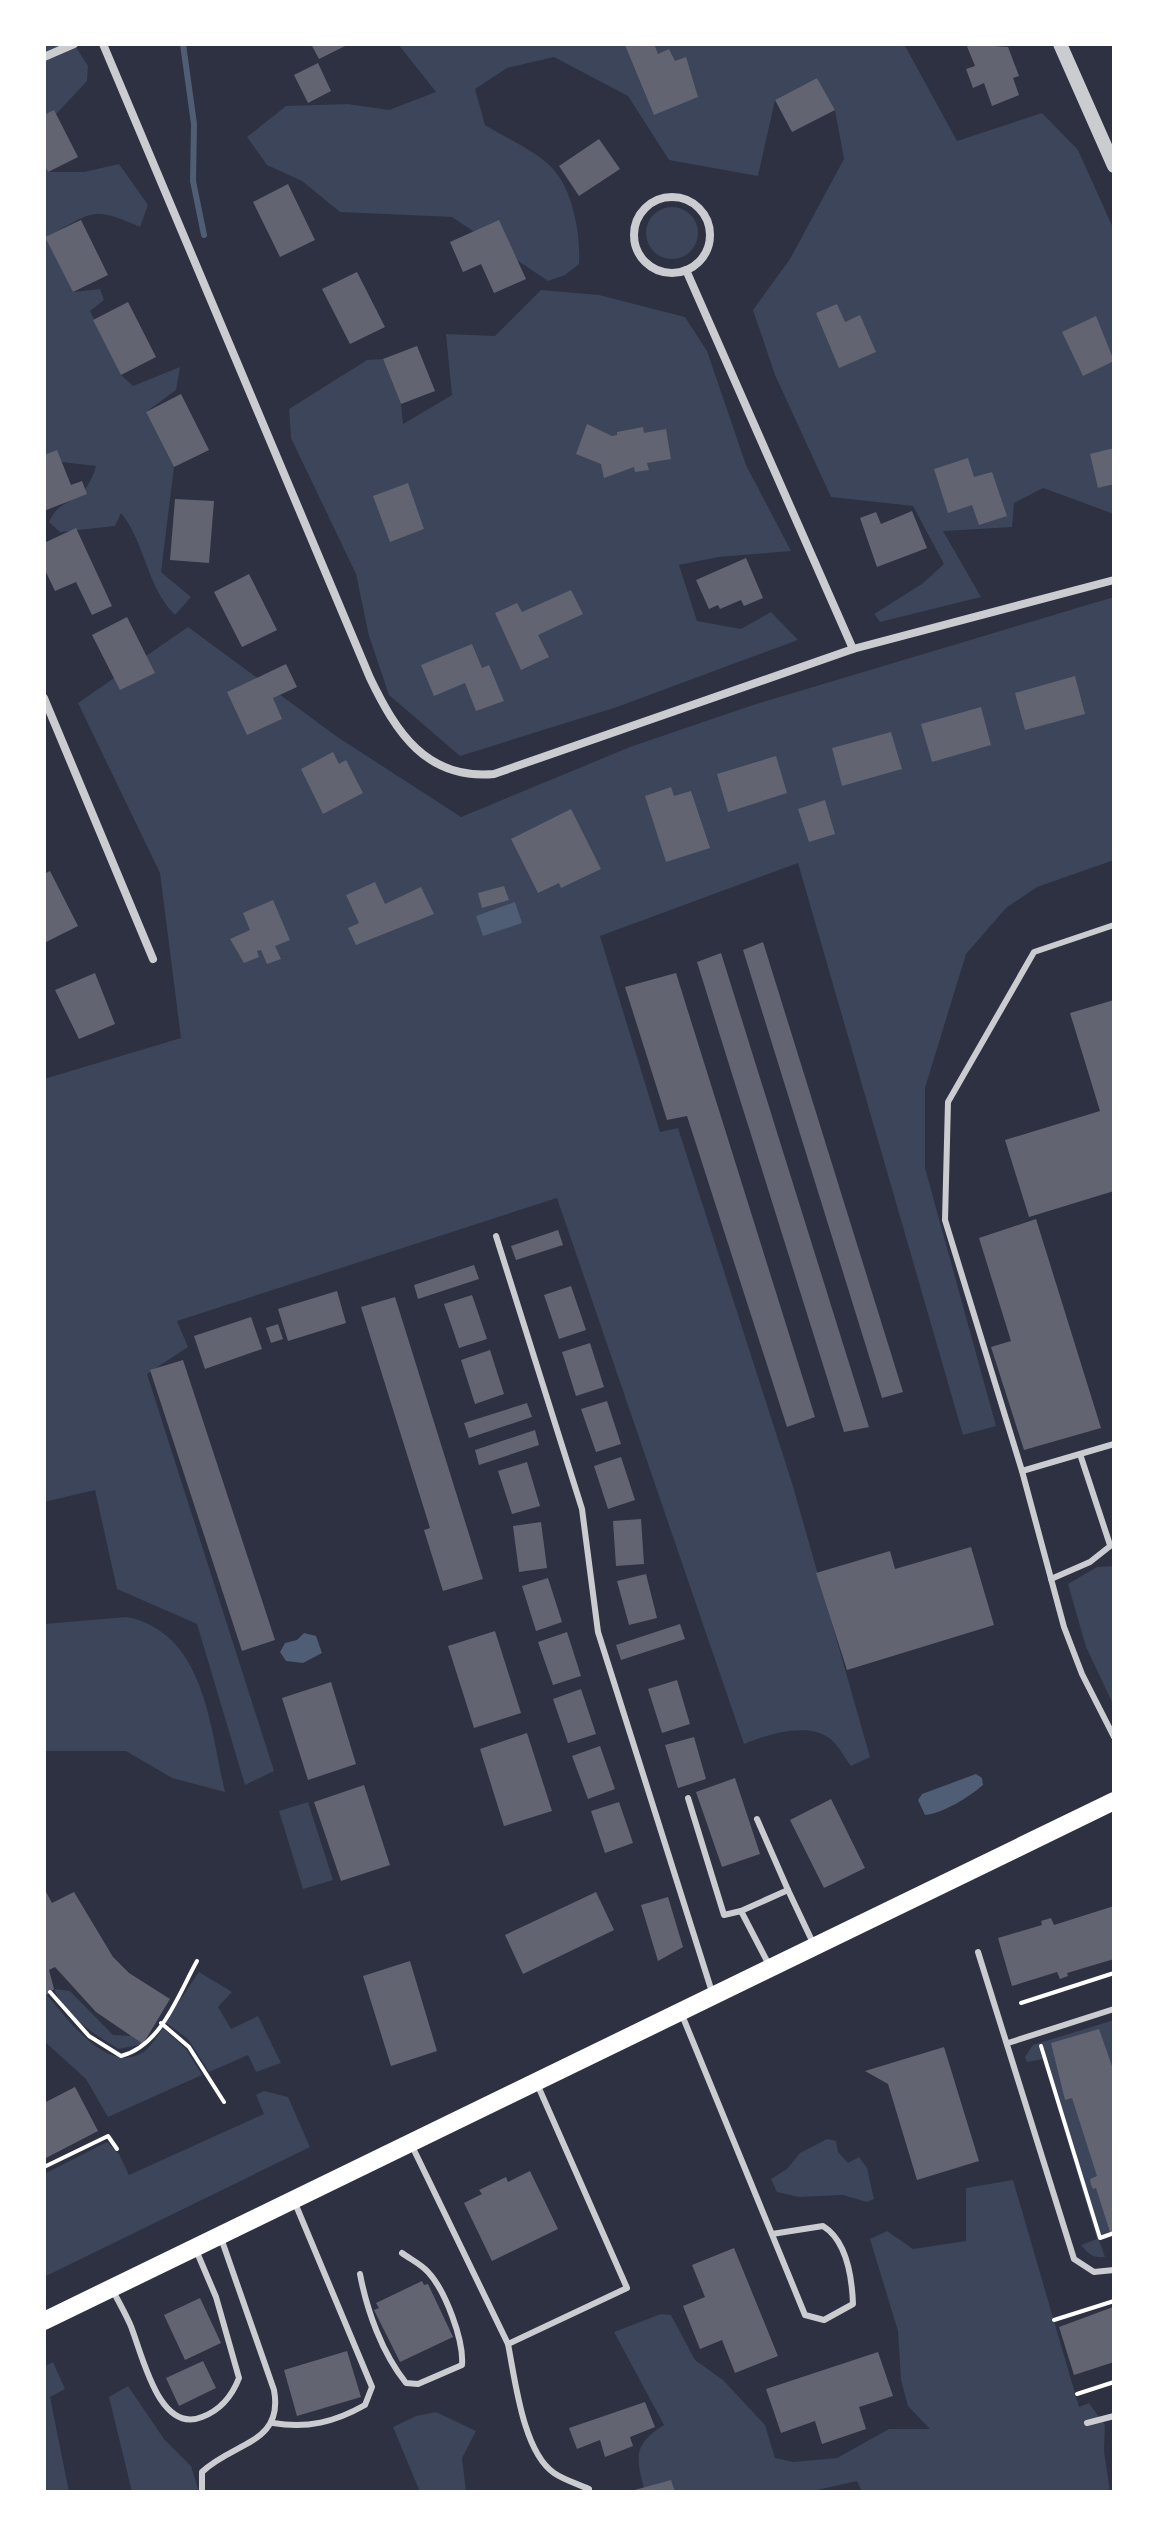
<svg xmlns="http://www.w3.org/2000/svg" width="1158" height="2536" font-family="Ubuntu,sans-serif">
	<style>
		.green { fill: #3c4559 }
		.water { fill: #4f5d75 }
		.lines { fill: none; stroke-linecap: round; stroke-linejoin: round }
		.stream { stroke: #4f5d75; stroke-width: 6 }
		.building { fill: #626471 }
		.path { stroke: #fff; stroke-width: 4 }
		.service { stroke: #caccd0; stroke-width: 6 }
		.minor { stroke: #caccd0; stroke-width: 8 }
		.tertiary { stroke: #caccd0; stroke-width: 14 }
		.primary { stroke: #fff; stroke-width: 18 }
	</style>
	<rect width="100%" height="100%" fill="#2d3142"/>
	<g class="green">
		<polygon points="44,44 74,44 88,66 87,81 44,127"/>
		<path d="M398,44H904L957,141L1042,113L1078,150L1114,230V514L1043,488L1014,503L1012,527L943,531L981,597L880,622L874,614L922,584L944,564L913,506L831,497L775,375L753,310L790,259L844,159L835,110L817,78L775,100L758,176L669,160L628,96L554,57L507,68L475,89L485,125C506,138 537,151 553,169C573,190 581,236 579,264L565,275L548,281L452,217L340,212L302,181L267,165L247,137L286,106L348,104L389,110L436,92Z"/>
		<path d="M119,164L148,205L140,227C90,204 91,214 46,237L73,292L100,289L104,300L90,311L121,375L133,386L180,367L176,390L146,412L174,467L161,572L191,597L175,615C146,586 146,544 121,513L115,526L60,532L49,522C61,494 84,508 96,466L44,460V167L48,172H84Z"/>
		<circle cx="672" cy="233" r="26"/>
		<polygon points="541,290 599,295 685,317 707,351 746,465 791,551 718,557 679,565 697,621 741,629 771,612 798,640 617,707 460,756 389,695 369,636 356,574 291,438 289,409 367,360 383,359 401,404 403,424 452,395 446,334 495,336"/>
		<path d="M1114,597V860L1037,887L1006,908L966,954L925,1088V1168L996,1426L963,1435L798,863L600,936L660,1132L678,1128L792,1483L870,1757L851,1766C844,1757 836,1741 826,1736C802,1723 767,1735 744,1744L557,1198L177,1321L188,1347L147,1374L274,1771L245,1785L197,1624L117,1589L95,1490L44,1502V1079L181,1038L160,873L78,703L188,627L336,736L461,817L630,747L753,705Z"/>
		<polygon points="1114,1566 1114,1706 1086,1647 1068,1584 1097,1567"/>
		<path d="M127,1617C205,1633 210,1727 225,1792L172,1778L126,1751H44V1624Z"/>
		<polygon points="308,1802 333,1880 303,1889 279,1811"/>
		<polygon points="199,1972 232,1992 218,2007 231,2029 258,2016 281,2063 256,2072 248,2055 209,2072 188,2039 165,2022"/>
		<path d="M54,1989L70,1991L113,2035L131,2036L143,2044L119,2049C96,2036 64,2015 54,1989Z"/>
		<path d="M47,1995C67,2018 106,2074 142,2053C150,2048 157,2036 163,2028L186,2049L202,2075L108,2117L86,2079L44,2041V1998Z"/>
		<path d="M1114,2020V2235L1099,2240L1105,2257C1093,2258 1088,2254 1081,2245L1097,2239L1043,2059L1027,2062L1025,2057L1033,2045Z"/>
		<polygon points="264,2091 288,2097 310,2147 44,2277 44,2174 107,2142 119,2154 129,2175 264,2114 256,2095"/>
		<polygon points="827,2139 836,2141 838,2152 848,2163 859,2157 867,2168 874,2199 867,2202 843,2195 799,2197 777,2192 771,2179 787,2169 800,2153"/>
		<path d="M1013,2180L1079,2407L1089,2403L1105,2425L1104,2451L1110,2492H862L857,2481L808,2492H645C636,2458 632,2445 664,2425L614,2332L661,2314L671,2315L695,2360L723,2380L765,2425L775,2458L793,2462L837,2458L889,2429H930L908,2406L901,2380L898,2331L870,2239L887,2231L913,2249L966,2241V2188Z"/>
		<polygon points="53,2362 65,2389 50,2397 69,2492 44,2492 44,2367"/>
		<polygon points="128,2386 164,2439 191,2466 199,2492 132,2492 109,2397"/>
		<polygon points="436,2412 476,2431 462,2458 466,2492 420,2492 393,2427 416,2416"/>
	</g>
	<g class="water">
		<polygon points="515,902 522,923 483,936 476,916"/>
		<polygon points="304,1633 316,1636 322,1653 303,1663 286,1661 280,1652 285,1643 297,1640"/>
		<path d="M976,1774L982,1778L983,1785C969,1797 944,1813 925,1815L918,1800L922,1794Z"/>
	</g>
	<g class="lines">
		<polyline class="stream" points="183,44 194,124 193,181 204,235"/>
	</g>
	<g class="building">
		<polygon points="311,44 349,44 319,59"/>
		<polygon points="654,44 658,54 669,49 675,61 686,57 698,97 654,115 625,45"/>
		<polygon points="966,44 1008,47 1019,76 1013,78 1019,95 992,106 984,83 973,88 966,69 975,66"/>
		<polygon points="318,63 331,91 308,103 294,75"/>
		<polygon points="817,78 835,110 792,132 775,100"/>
		<polygon points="54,110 78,157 48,172 44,165 44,115"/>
		<polygon points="599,139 620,169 579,196 559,166"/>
		<polygon points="288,184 315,240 280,257 253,202"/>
		<polygon points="81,220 108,275 73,292 45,237"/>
		<polygon points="499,220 526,279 494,293 481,264 463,272 450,242"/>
		<polygon points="357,272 385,327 350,344 322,289"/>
		<polygon points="128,302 156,357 121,375 93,320"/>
		<polygon points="837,304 845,322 860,315 876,352 839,368 816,313"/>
		<polygon points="1096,316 1114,361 1083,376 1062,332"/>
		<polygon points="417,346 435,391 401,404 383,359"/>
		<polygon points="181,394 209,450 174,467 146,412"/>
		<polygon points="587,424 612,436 617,435 617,432 643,427 644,433 666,429 671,459 647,463 649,470 635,472 634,467 604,478 601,464 576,454"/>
		<polygon points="1114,448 1114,484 1098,488 1090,454"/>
		<polygon points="57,450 71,485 82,481 87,494 44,511 44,455"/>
		<polygon points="968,458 974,477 992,472 1007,516 979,525 972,505 948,513 934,469"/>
		<polygon points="408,483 424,529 390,542 373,496"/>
		<polygon points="175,499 214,501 209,563 170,560"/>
		<polygon points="912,511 927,548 877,567 860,518 876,512 881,524"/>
		<polygon points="76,528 112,606 92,615 76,582 55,591 44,568 44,543"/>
		<polygon points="746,558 763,598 744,606 741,600 720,609 718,605 709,609 696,580"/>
		<polygon points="249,574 277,630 242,647 214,592"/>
		<polygon points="571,590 583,614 538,635 549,657 521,670 495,613 517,603 522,612"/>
		<polygon points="127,617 155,673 120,690 92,635"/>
		<polygon points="472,644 482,668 489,665 504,701 476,711 465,683 434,696 421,665"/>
		<polygon points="286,664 297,687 273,698 282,719 247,735 227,692"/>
		<polygon points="1075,676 1085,714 1025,730 1015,693"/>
		<polygon points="981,707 991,745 932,762 921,724"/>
		<polygon points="891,732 902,769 842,786 832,748"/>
		<polygon points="333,752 339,764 346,760 363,793 323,814 301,769"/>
		<polygon points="776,756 787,793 728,812 717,774"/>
		<polygon points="671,787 674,796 691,791 710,848 666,862 645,796"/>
		<polygon points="825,800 835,834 809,842 798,809"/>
		<polygon points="571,809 601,869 561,888 559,883 538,893 511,839"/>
		<polygon points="50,871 78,926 44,943 44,874"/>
		<polygon points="375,882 385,904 421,887 434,914 356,945 348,928 359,923 346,895"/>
		<polygon points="504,886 509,900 482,908 478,893"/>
		<polygon points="273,900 290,940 275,946 281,959 267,964 261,950 257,951 259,957 244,963 230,939 250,930 243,913"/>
		<polygon points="763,942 903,1392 882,1398 743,950"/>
		<polygon points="721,953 869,1427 844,1432 697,962"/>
		<polygon points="95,973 115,1024 79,1039 55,990"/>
		<polygon points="676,973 815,1417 787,1427 687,1116 667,1120 625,987"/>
		<polygon points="1114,1000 1114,1191 1029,1217 1005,1140 1100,1111 1070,1013"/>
		<polygon points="1036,1219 1101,1428 1024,1450 991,1347 1011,1341 979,1238"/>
		<polygon points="558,1230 563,1245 516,1260 511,1246"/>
		<polygon points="474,1265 479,1279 418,1299 414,1285"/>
		<polygon points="571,1286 586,1330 559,1339 544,1295"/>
		<polygon points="337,1291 346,1323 288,1341 278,1309"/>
		<polygon points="472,1295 487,1339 459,1348 444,1304"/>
		<polygon points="395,1297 483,1579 443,1591 424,1530 430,1528 361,1307"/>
		<polygon points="251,1317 262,1349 205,1369 194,1336"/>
		<polygon points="278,1324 283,1339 271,1343 266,1328"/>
		<polygon points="590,1343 604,1387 576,1396 562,1352"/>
		<polygon points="490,1350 504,1394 475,1404 461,1360"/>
		<polygon points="183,1360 275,1640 242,1651 150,1370"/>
		<polygon points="607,1401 621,1444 596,1452 581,1409"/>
		<polygon points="527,1403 532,1417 469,1438 464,1423"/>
		<polygon points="535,1430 539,1445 479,1465 475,1450"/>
		<polygon points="621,1457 635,1500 608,1509 594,1466"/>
		<polygon points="527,1462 540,1506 512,1514 498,1471"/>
		<polygon points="641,1519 644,1564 616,1566 613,1521"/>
		<polygon points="541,1522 547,1568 519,1572 513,1526"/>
		<polygon points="971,1547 994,1625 847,1670 816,1573 890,1551 895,1569"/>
		<polygon points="646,1574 657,1618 629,1625 617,1581"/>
		<polygon points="548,1578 562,1622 536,1631 522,1586"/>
		<polygon points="680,1624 685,1639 621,1660 616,1645"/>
		<polygon points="495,1631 521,1713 474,1728 448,1646"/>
		<polygon points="567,1632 581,1676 553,1685 538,1642"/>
		<polygon points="677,1680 690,1724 662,1733 648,1689"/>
		<polygon points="331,1682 356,1764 308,1780 282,1698"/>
		<polygon points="581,1689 596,1734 568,1743 553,1699"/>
		<polygon points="527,1733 552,1811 504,1826 480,1749"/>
		<polygon points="694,1737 706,1779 678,1788 665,1745"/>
		<polygon points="600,1746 615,1789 588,1799 572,1756"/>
		<polygon points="735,1778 760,1854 722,1867 696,1792"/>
		<polygon points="364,1785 390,1865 341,1881 314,1802"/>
		<polygon points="831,1799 865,1868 824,1888 790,1820"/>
		<polygon points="619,1802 633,1843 605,1853 591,1811"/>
		<polygon points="44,1888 52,1903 74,1892 113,1957 129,1973 170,1999 143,2044 96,2012 55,1967 49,1970 54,1989 44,1997"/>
		<polygon points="596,1892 614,1930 523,1974 505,1935"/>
		<polygon points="668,1897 683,1947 658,1961 641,1905"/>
		<polygon points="1114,1906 1114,1959 1067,1973 1068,1976 1060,1979 1057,1972 1012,1986 998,1938 1042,1925 1041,1921 1051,1918 1054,1925"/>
		<polygon points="410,1961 437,2051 391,2066 363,1976"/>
		<polygon points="1099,2029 1114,2072 1114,2231 1110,2232 1096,2188 1093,2189 1091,2185 1090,2179 1097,2176 1072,2098 1065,2100 1051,2043"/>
		<polygon points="944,2047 979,2161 917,2180 888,2084 865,2071"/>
		<polygon points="75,2087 98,2131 44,2159 44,2103"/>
		<polygon points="530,2171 558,2229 492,2261 464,2203 482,2194 479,2190 506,2177 508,2182"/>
		<polygon points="734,2248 778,2356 735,2373 722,2340 700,2349 683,2306 705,2297 692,2265"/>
		<polygon points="422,2281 424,2285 428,2284 453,2337 400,2362 374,2310 379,2308 376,2303"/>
		<polygon points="200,2298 221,2343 185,2360 164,2315"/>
		<polygon points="1113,2307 1114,2362 1074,2375 1059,2327"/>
		<polygon points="347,2351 361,2397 297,2416 284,2370"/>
		<polygon points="878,2352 893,2396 859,2407 866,2429 822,2444 815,2421 781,2433 766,2389"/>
		<polygon points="203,2361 216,2388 179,2406 166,2378"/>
		<polygon points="645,2402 655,2427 630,2437 633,2446 605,2457 600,2440 577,2449 569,2428"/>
		<polygon points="671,2480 675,2492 631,2492 631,2491"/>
	</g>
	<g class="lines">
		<g class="path">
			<path d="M50,1992L89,2036L121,2056C161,2046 178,1995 197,1961"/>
			<polyline points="1021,2003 1114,1973"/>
			<polyline points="161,2023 189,2047 224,2102"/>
			<polyline points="1041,2046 1100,2238 1114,2233"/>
			<polyline points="44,2167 108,2136 117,2149"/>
			<polyline points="1054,2320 1114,2301"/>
			<polyline points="1077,2394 1114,2382"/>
		</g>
		<g class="service">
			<polyline points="1114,925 1034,952 948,1102 945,1220 1022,1471 1064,1627 1082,1674 1114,1737"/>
			<polyline points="496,1236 582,1509 598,1632 712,1992"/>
			<polyline points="1080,1454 1110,1545"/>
			<polyline points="1022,1471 1114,1444"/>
			<polyline points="1051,1579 1090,1562 1114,1543"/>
			<polyline points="688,1798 724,1915 741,1911 769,1965"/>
			<polyline points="788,1890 814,1945"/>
			<polyline points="741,1911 788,1890 757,1819"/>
			<polyline points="978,1952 1074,2259 1094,2272 1114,2270"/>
			<path d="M682,2015L805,2315L824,2320L853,2304C852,2277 847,2241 823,2226L772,2234"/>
			<polyline points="1008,2043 1114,2009"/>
			<polyline points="412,2146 508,2344 627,2288 538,2086"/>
			<path d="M360,2274C367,2311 382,2353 406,2383L418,2384L462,2365C464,2340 445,2290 428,2272C421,2264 410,2259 402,2253"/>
			<path d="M113,2291C119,2302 125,2313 130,2324C142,2352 158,2435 202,2417C221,2410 232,2396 239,2378L216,2297L196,2250"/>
			<path d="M508,2344C515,2379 523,2452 554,2473C564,2480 578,2484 589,2489"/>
			<path d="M273,2423C307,2429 335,2422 365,2405L372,2387L295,2203"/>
			<polyline points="1087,2423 1114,2416"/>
			<path d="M202,2492V2472C233,2442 284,2444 274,2390L221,2238"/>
		</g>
		<g class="minor">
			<path d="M103,44L370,678C396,732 426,780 494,774L853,649L1114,580"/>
			<polyline points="44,57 74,44"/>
			<circle cx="672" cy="235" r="38"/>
			<polyline points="686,270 853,649"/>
			<polyline points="44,698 153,959"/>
		</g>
		<polyline class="tertiary" points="1060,44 1114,166"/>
		<polyline class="primary" points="44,2321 1114,1801"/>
	</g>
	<rect width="1158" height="2536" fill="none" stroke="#ffffff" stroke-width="92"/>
</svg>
